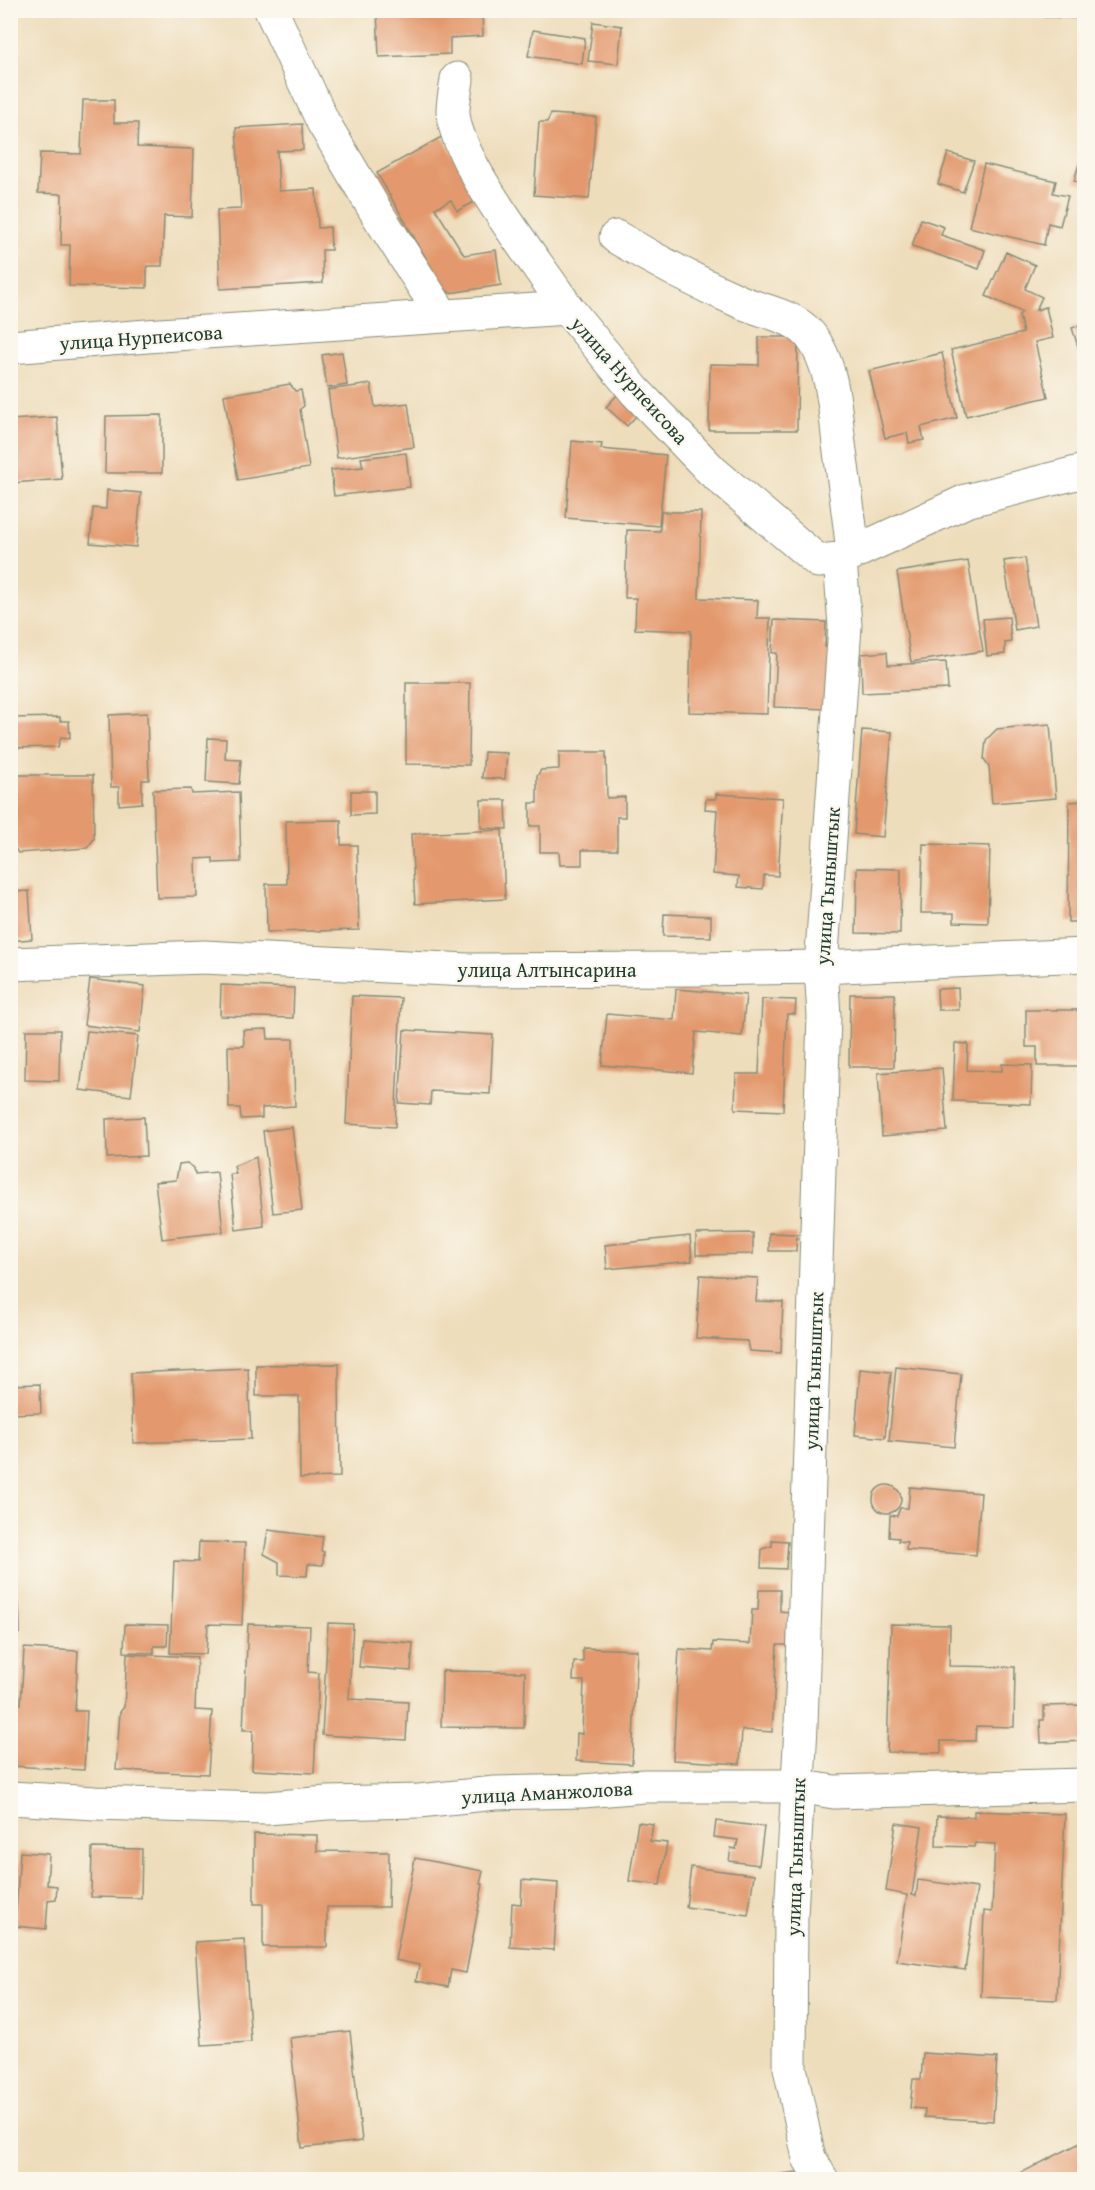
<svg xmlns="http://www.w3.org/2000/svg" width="1095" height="2190" font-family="'Gentium Book Plus',serif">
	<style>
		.building { fill: #e3996d }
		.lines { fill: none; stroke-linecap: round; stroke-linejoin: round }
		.minor-casing { stroke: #868d78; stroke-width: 35 }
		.minor { stroke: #fff; stroke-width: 33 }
		.labels { text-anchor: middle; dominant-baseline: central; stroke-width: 4.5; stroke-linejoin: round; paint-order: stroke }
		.street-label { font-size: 20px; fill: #1f3d34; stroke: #fbf7ec }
	</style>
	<rect width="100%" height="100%" fill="#fbf7ec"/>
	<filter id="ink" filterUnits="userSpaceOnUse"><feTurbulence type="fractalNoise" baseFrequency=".0167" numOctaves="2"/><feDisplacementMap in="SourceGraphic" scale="12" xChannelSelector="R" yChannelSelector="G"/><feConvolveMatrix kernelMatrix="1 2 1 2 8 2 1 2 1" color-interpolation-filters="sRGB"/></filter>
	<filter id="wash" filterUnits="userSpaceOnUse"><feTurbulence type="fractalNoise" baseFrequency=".008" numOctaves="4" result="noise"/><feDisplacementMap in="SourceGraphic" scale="24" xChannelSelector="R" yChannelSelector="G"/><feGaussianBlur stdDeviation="1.35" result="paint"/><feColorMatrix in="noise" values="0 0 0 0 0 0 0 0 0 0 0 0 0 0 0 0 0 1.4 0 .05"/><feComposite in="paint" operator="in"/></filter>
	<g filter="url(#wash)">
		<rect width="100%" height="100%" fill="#edb"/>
		<g id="blocks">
			<g class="building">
				<polygon points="377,10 482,10 483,36 450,38 450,54 379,57"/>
				<polygon points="1045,10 1084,10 1084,40 1079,40 1080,18 1044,17"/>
				<polygon points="593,22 622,26 618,64 588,61"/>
				<polygon points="533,30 585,38 582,64 528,56"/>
				<polygon points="83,100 114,100 114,123 138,123 137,147 194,149 192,217 164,216 162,266 147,266 147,288 69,286 70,245 61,245 62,194 38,193 40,153 81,154"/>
				<polygon points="551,114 596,117 589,199 534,195 539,122 547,122"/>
				<polygon points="302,124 303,150 277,151 279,191 316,189 318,228 330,227 331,250 322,250 323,283 220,289 217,210 241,209 236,128"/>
				<polygon points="443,136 478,200 457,211 451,200 435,208 464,255 496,250 501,285 450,293 442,286 377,173"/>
				<polygon points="1084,147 1084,184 1074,181"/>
				<polygon points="948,153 974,161 963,192 938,184"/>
				<polygon points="984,164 1056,181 1053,193 1068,196 1060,226 1048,223 1044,245 969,227"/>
				<polygon points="921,219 944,227 941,235 985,250 979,269 912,246"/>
				<polygon points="1006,252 1035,265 1025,289 1042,297 1036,310 1046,307 1053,338 1035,342 1048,397 966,416 951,350 1023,333 1019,315 1022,312 986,296"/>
				<polygon points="1084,324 1084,365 1072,328"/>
				<polygon points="759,337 798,337 797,430 709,430 710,364 759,365"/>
				<polygon points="342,352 347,385 327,388 322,355"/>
				<polygon points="942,353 957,418 921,427 924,440 909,443 907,433 885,438 869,371"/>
				<polygon points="290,384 295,391 301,390 304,406 300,409 309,468 238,480 224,395"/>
				<polygon points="371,384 375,407 408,403 414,447 337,458 328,390"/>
				<polygon points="618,394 639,413 627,426 606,407"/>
				<polygon points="162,415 162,473 105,473 106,416"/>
				<polygon points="57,417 62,479 13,483 10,420"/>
				<polygon points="572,441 602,444 601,449 666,455 659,526 566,518"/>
				<polygon points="406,453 410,487 334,496 331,470 363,467 361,458"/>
				<polygon points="107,490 141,493 136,547 90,543 93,508 106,509"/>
				<polygon points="661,512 701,512 699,598 758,600 757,618 770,618 767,714 689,712 691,631 635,629 636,598 625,598 627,530 660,531"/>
				<polygon points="1025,558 1036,626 1015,630 1004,561"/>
				<polygon points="968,561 983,651 911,662 897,572"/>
				<polygon points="1009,617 1011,642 1005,643 1005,654 987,656 983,619"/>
				<polygon points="774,620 826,622 825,647 831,647 828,709 774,707 777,653 772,653"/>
				<polygon points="887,652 888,665 946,662 948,689 862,693 861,654"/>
				<polygon points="406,683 470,683 469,765 406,764"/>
				<polygon points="147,713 149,780 142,780 142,803 119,805 119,787 111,787 109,715"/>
				<polygon points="60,717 60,721 69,721 70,738 61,737 58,747 10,748 10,718"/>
				<polygon points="1050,724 1056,798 992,803 989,766 984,759 986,740 997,729"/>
				<polygon points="862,730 892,732 883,837 854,834"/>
				<polygon points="208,738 226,739 225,759 241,760 239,784 206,782"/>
				<polygon points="484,752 507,753 505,779 482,778"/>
				<polygon points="559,752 606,752 607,798 625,797 625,817 617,817 617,850 582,850 582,865 560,865 559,852 540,852 540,826 530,826 530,803 537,803 537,776 541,770 559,769"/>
				<polygon points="10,775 93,775 94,839 87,848 18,853 10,841"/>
				<polygon points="191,789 192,794 239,792 241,862 213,863 213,858 196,859 197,897 157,898 153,790"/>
				<polygon points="351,791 375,791 375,814 351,815"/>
				<polygon points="716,794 783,798 778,876 764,875 763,889 738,887 739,876 713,874 717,810 705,809 706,799 716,799"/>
				<polygon points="481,800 506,800 507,829 481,828"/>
				<polygon points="1084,801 1084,922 1068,922 1069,802"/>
				<polygon points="341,820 341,845 357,845 359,930 267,932 266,884 287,884 286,821"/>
				<polygon points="502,830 505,899 415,904 411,834"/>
				<polygon points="923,844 990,846 988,923 954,922 954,913 921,913"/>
				<polygon points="857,868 901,869 900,934 856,933"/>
				<polygon points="29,891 32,939 10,941 10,892"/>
				<polygon points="664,914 711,916 711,937 663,936"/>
				<polygon points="90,979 145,986 140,1032 84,1025"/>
				<polygon points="221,985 294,988 293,1018 220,1016"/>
				<polygon points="958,988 959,1010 938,1010 937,989"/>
				<polygon points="676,989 746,995 742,1036 696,1032 692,1073 602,1065 607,1014 674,1020"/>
				<polygon points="850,994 895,994 894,1067 849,1067"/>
				<polygon points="352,996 401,998 395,1127 346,1124"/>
				<polygon points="762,999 796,1000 795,1014 787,1014 783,1111 735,1109 736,1074 759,1074"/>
				<polygon points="1026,1010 1084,1010 1084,1066 1037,1066 1037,1047 1026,1047"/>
				<polygon points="267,1029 268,1039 293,1039 295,1106 262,1108 262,1118 241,1119 240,1108 229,1108 228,1046 244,1046 243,1030"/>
				<polygon points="26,1030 60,1030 59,1081 25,1080"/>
				<polygon points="404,1030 493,1035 490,1094 431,1091 430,1105 399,1103"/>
				<polygon points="87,1031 138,1036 131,1096 80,1090"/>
				<polygon points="955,1043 968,1044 967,1070 1002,1071 1002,1064 1032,1065 1031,1104 953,1101"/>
				<polygon points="942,1068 947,1131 882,1136 878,1073"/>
				<polygon points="144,1117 146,1156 107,1158 106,1119"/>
				<polygon points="292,1127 302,1210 273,1213 263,1131"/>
				<polygon points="256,1157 264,1226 236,1230 230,1174 236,1174 234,1166"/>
				<polygon points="187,1163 194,1168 195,1174 217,1172 223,1232 162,1239 155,1182 176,1180 179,1164"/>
				<polygon points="753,1233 753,1254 696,1255 696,1234"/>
				<polygon points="769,1233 797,1234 796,1251 769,1251"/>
				<polygon points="690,1236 692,1261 607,1269 605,1245"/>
				<polygon points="700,1275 758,1278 756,1301 783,1302 781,1353 749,1351 747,1341 696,1338"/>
				<polygon points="339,1364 340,1477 300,1478 299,1396 256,1396 256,1365"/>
				<polygon points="896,1367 961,1374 954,1447 889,1441"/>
				<polygon points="248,1368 251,1439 133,1443 131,1373"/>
				<polygon points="860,1369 891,1372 885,1438 855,1435"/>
				<polygon points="40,1384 41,1413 10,1414 10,1385"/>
				<circle cx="887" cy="1499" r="14"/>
				<polygon points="910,1487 981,1493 976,1555 906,1550 907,1542 898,1541 899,1538 889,1537 890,1515 897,1516 900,1508 908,1508"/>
				<polygon points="268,1530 323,1537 321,1551 324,1552 323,1565 308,1564 307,1576 279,1575 279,1562 264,1554"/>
				<polygon points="772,1540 788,1541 786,1569 761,1568 762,1549 772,1546"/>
				<polygon points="199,1542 245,1543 242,1625 208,1624 206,1654 170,1653 174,1561 198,1562"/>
				<polygon points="759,1590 780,1590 780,1611 789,1612 787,1645 777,1645 772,1732 742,1730 740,1764 673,1760 679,1649 712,1651 713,1642 750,1644 752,1610 758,1610"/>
				<polygon points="10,1604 19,1604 20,1633 10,1634"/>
				<polygon points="328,1623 353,1624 349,1699 408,1702 406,1740 322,1735"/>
				<polygon points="125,1624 168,1625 167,1646 154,1646 154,1653 124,1652"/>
				<polygon points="248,1624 310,1626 308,1672 319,1673 314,1773 252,1770 253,1730 243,1730"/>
				<polygon points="891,1624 950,1625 949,1666 1015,1667 1014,1727 976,1726 975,1741 941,1741 941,1753 887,1752"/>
				<polygon points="362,1639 413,1643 411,1671 359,1667"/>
				<polygon points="24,1648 78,1651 75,1711 87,1711 84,1770 10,1766 10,1703 21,1704"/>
				<polygon points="583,1648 637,1650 632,1764 576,1761 577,1733 582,1734 584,1681 573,1681 574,1662 583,1662"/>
				<polygon points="127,1654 197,1657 195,1710 212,1711 208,1774 116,1770 120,1712 124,1707"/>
				<polygon points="442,1671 525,1672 524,1728 441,1727"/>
				<polygon points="1084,1705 1084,1741 1041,1743 1040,1720 1044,1720 1044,1706"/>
				<polygon points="974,1811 1065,1814 1057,2000 981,1997 984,1911 992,1912 995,1844 975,1843 974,1847 936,1846 937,1816 974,1817"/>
				<polygon points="716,1821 764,1827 759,1865 729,1861 731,1848 736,1849 738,1840 714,1837"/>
				<polygon points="638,1822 653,1824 650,1841 667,1843 660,1885 629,1881"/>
				<polygon points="896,1823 922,1827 912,1895 916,1896 918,1880 977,1888 965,1970 897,1961 907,1895 886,1891"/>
				<polygon points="254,1834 317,1835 317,1851 389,1852 388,1907 327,1907 327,1947 263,1947 263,1904 254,1904"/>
				<polygon points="92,1848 142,1849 141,1898 91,1897"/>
				<polygon points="20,1852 49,1854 47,1885 57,1886 56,1899 48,1900 46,1929 15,1926"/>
				<polygon points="415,1858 483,1871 480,1884 483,1884 466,1973 451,1970 448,1987 416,1981 419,1965 395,1960"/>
				<polygon points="691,1867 754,1875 748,1915 686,1907"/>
				<polygon points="522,1880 558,1883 554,1950 510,1947 512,1903 521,1904"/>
				<polygon points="244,1939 251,2042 202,2045 195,1942"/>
				<polygon points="350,2031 362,2141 302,2148 290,2038"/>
				<polygon points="923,2053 997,2058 993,2121 924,2117 925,2109 910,2108 913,2079 921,2079"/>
				<polygon points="1084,2141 1084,2180 1007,2180"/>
				<polygon points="804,2171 807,2180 766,2180 766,2176"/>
			</g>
		</g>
	</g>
	<g filter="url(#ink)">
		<use href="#blocks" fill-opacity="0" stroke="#868d78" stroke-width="1.5"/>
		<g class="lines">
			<g class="minor-casing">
				<g id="minor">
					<polyline points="271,10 323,122 378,215 442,315"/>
					<path d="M457,79C456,89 453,100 453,111C454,160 538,263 567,308"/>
					<path d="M616,237C656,261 698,283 741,302C764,312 793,315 810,335C833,364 835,409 839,444C844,480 849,516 853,552"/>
					<polyline points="10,347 160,335 567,308 635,391 712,471 818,561 840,559 966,501 1084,471"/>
					<polyline points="10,964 204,957 468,970 698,969 821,967 1084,955"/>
					<polyline points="10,1798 95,1803 267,1808 327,1803 419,1801 495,1793 583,1791 644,1786 797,1786 834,1792 1084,1785"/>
					<polyline points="822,2180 809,2158 790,2068 791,1915 801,1726 824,1016 821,967 845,626 840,559"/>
				</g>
			</g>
			<use href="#minor" class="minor"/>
		</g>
	</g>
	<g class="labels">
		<g class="street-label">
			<text transform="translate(141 337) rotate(-4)">улица Нурпеисова</text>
			<text transform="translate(630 380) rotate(48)">улица Нурпеисова</text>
			<text transform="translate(827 886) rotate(-86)">улица Тыныштык</text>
			<text x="547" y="969">улица Алтынсарина</text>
			<text transform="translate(813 1371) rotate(-88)">улица Тыныштык</text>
			<text transform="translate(547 1792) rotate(-3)">улица Аманжолова</text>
			<text transform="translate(795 1857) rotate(-88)">улица Тыныштык</text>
		</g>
	</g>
	<rect width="1095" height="2190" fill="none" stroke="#fbf7ec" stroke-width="36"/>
</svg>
